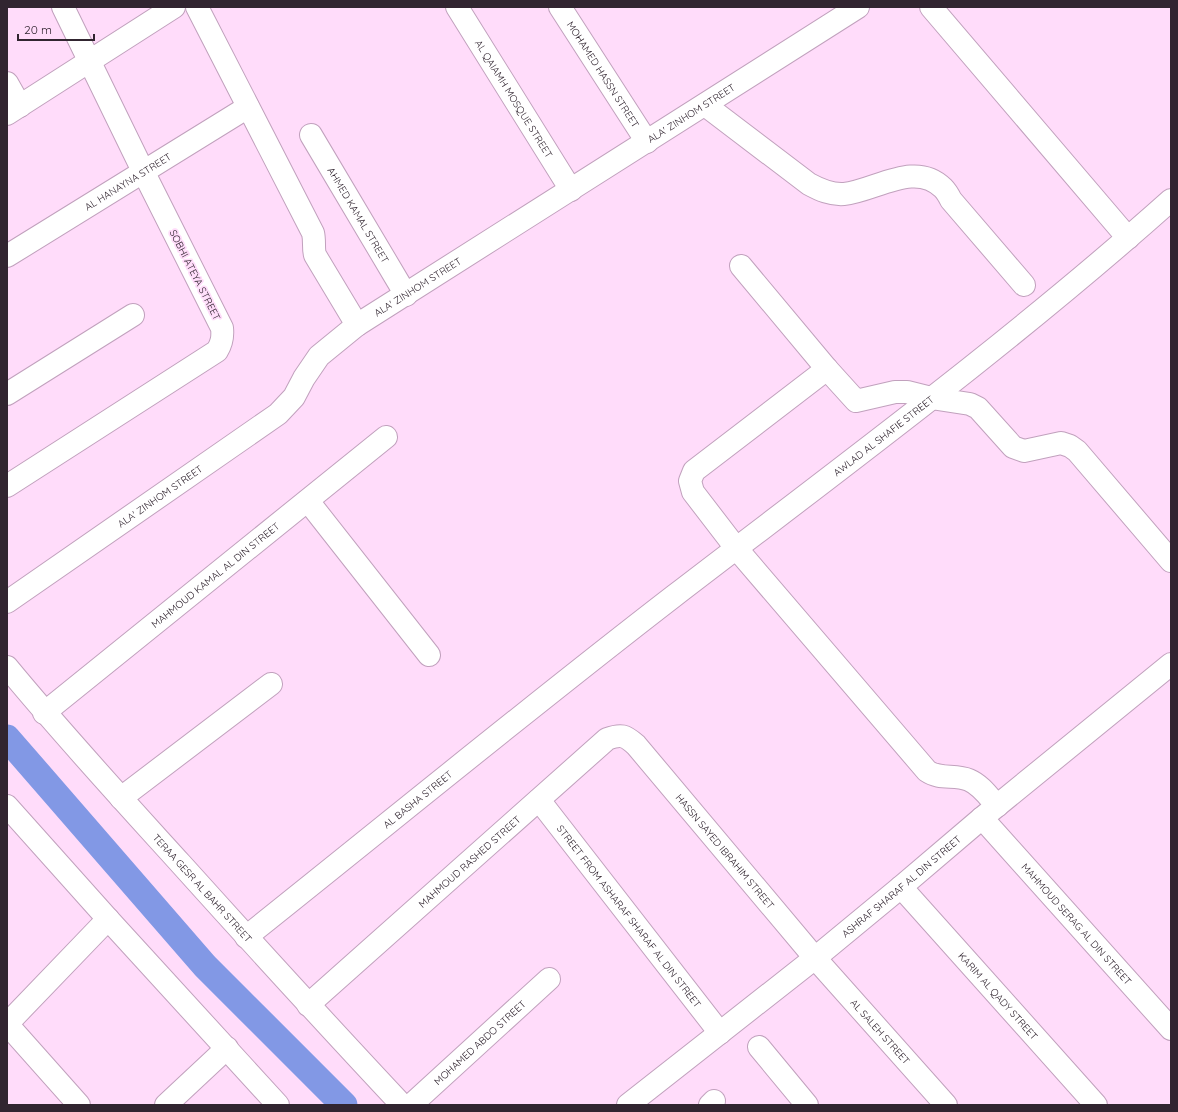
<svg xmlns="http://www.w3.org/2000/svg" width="1178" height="1112" font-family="Quicksand,sans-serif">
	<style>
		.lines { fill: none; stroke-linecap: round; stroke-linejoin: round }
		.canal { stroke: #8298e5; stroke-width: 27 }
		.minor-casing { stroke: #c1a1bd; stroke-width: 24 }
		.minor { stroke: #fff; stroke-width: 22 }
		.labels { text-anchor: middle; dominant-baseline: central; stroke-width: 3.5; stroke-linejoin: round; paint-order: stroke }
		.street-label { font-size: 10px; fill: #312530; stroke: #ffdcfa }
	</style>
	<rect width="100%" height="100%" fill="#ffdcfa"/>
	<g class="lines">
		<polyline class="canal" points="7,738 205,966 344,1105"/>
		<g class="minor-casing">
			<g id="minor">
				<path d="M197,7L313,233C315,241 313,248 315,255L357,325"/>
				<path id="s1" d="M457,7L571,190"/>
				<path id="s2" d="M560,7L647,142"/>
				<polyline points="931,7 1128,238"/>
				<polyline points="7,83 20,106"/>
				<path d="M705,105L809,184C820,190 831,195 844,194C875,191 915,160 943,188C946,191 949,196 951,200L1024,285"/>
				<polyline points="7,114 174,7"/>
				<path id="s3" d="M311,135L406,295"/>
				<path id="s4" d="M7,256L248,107"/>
				<polyline points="741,266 827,369 856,401 895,392 907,392 931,398 970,404 978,408 1013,447 1024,451 1061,443 1070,446 1077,451 1171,561"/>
				<path d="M827,369L694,471L690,481L693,492L736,548L927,771C940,780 955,774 969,780C981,785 989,797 997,806"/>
				<polyline points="7,394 133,315"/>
				<path d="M7,486L217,351C222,343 223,337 222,328L143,171L63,7"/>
				<polyline points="308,501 429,655"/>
				<path id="s5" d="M7,602L278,414L294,397L304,378L319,356L357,325L858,7"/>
				<path id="s6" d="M7,667C63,735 122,799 181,864C254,945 327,1025 402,1105"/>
				<path id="s7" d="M44,713L386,437"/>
				<polyline points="121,798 271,684"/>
				<path id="s8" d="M539,800L720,1033"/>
				<polyline points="7,806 108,919 278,1105"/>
				<path id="s9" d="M982,818L1171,1029"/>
				<path id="s10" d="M901,887L1096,1105"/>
				<path id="s11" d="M246,937C389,823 530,707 674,596C842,467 1013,341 1171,200"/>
				<path id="s12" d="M308,1005L607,739C621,734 625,735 636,745L815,958L946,1105"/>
				<polyline points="7,1024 108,919"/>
				<polyline points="7,1024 79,1105"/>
				<polyline points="759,1047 807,1105"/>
				<polyline points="166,1105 227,1048"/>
				<path id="s13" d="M411,1105L549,979"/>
				<path id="s14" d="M628,1105L815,958L901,887L982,818L1171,664"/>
				<polyline points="710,1105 714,1101"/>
			</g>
		</g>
		<use href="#minor" class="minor"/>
	</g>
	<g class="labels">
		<g class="street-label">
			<text stroke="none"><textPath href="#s2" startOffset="80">MOHAMED HASSN STREET</textPath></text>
			<text stroke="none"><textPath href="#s1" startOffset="108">AL QAIAMH MOSQUE STREET</textPath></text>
			<text stroke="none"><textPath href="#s5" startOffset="846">ALA' ZINHOM STREET</textPath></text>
			<text stroke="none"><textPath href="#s4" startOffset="142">AL HANAYNA STREET</textPath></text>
			<text stroke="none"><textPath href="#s3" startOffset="93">AHMED KAMAL STREET</textPath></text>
			<text transform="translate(195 275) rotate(63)">SOBHI ATEYA STREET</text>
			<text stroke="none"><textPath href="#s5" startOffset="522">ALA' ZINHOM STREET</textPath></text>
			<text stroke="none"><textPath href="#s11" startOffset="811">AWLAD AL SHAFIE STREET</textPath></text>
			<text stroke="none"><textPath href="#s5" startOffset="186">ALA' ZINHOM STREET</textPath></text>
			<text stroke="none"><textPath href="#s7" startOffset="220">MAHMOUD KAMAL AL DIN STREET</textPath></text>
			<text stroke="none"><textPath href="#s11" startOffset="220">AL BASHA STREET</textPath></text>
			<text stroke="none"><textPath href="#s12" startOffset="571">HASSN SAYED IBRAHIM STREET</textPath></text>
			<text stroke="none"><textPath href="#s12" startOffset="216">MAHMOUD RASHED STREET</textPath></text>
			<text stroke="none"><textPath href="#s14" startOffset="350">ASHRAF SHARAF AL DIN STREET</textPath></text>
			<text stroke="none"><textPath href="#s6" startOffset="295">TERAA GESR AL BAHR STREET</textPath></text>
			<text stroke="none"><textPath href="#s8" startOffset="147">STREET FROM ASHARAF SHARAF AL DIN STREET</textPath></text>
			<text stroke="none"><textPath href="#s9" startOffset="142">MAHMOUD SERAG AL DIN STREET</textPath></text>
			<text stroke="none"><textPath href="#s10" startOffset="146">KARIM AL QADY STREET</textPath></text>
			<text stroke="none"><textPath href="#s12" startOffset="809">AL SALEH STREET</textPath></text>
			<text stroke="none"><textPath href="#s13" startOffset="93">MOHAMED ABDO STREET</textPath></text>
		</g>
	</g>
	<rect width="1178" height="1112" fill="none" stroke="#312530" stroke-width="16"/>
	<path d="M18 34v6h76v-6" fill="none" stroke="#312530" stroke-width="2"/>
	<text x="24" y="34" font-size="12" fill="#312530" stroke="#ffdcfa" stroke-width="3" paint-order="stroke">20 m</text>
</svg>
